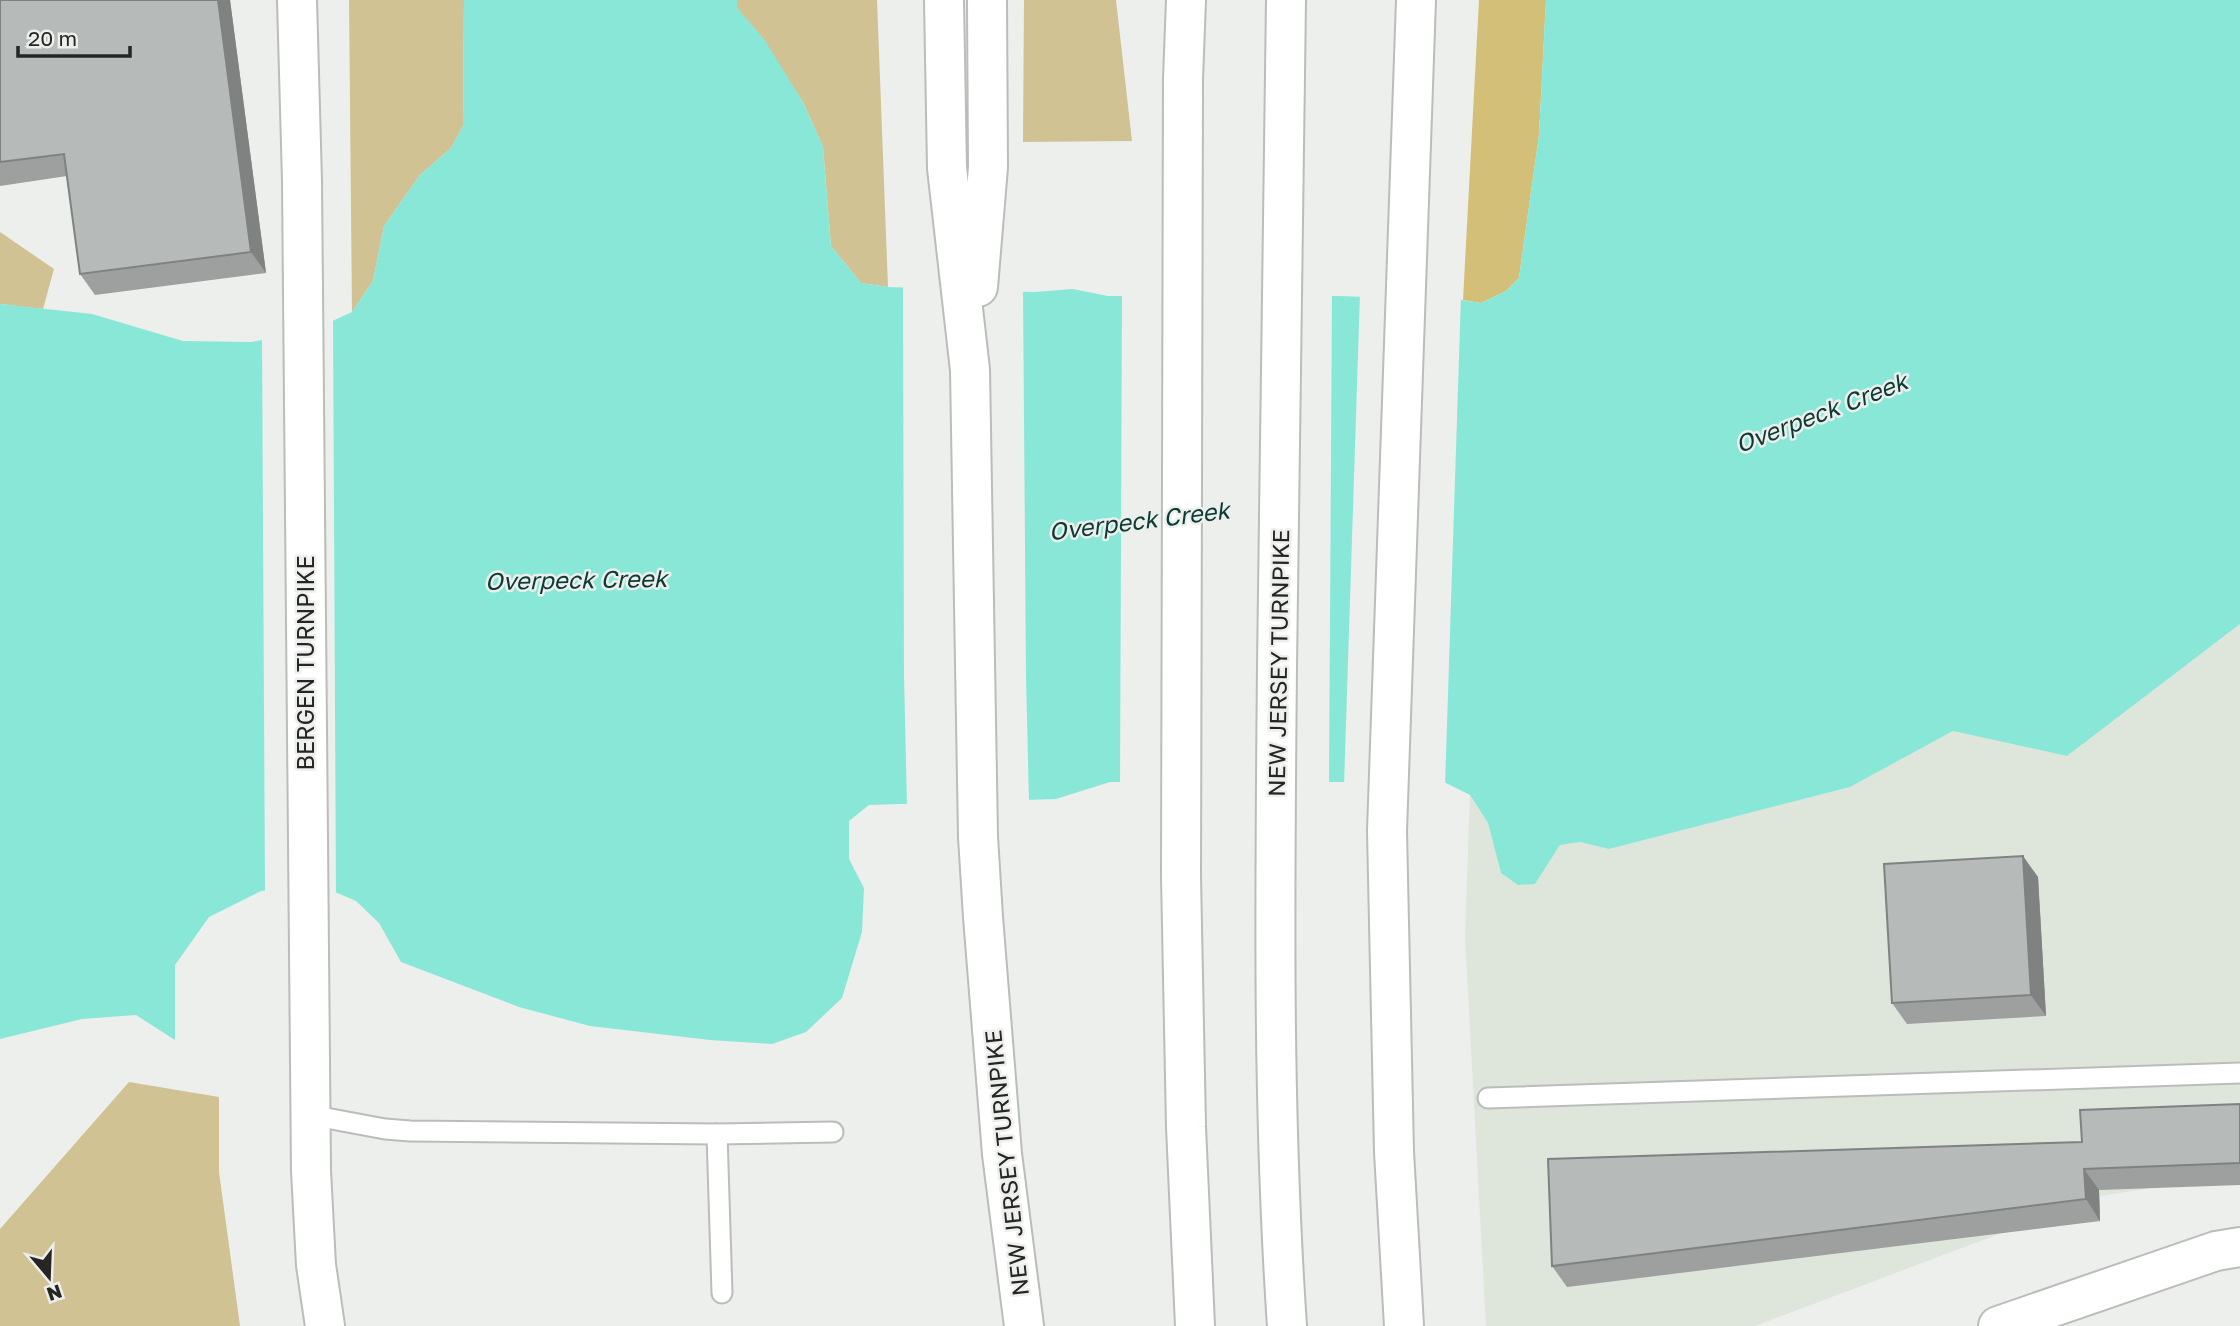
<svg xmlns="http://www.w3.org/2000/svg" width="2240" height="1326" font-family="'Golos Text',sans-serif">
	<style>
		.built { fill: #dee5db }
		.green { fill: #d0c293 }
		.forest { fill: #d4bf79 }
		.water { fill: #89e7d7 }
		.pier { fill: #ecefeb }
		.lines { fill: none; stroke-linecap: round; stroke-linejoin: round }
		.service-casing { stroke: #babdb9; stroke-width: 23 }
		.secondary-casing { stroke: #babdb9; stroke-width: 42 }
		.motorway-casing { stroke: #babdb9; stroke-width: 42 }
		.service { stroke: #fff; stroke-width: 19 }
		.secondary { stroke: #fff; stroke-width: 38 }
		.motorway { stroke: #fff; stroke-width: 38 }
		.wall { fill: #9da09e }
		.shaded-wall { fill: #7f8281 }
		.building { fill: #b6bab8; stroke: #7f8281; stroke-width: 2 }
		.labels { text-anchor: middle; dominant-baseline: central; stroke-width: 5; stroke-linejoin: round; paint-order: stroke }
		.street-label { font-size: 23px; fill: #252624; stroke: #ecefeb }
		.water-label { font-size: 24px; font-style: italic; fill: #0d3a34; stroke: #ecefeb }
	</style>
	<rect width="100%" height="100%" fill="#ecefeb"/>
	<polygon class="built" points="2240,624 2240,1174 2100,1196 1755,1326 1486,1326 1465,936 1470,795 1488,823 1501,873 1535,884 1560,845 1580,842 1609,849 1850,787 1953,731 2067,756"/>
	<g class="green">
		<polygon points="349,0 464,0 463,126 451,148 420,175 384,226 373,281 352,312"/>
		<polygon points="737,0 877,0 888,287 861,283 831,246 823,147 803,102 737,8"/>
		<polygon points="1024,0 1116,0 1132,141 1023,142"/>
		<polygon points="0,232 54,269 43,309 0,304"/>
		<polygon points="129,1082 219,1097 219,1172 240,1326 0,1326 0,1229"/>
	</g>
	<polygon class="forest" points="1479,0 1546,0 1539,135 1519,278 1506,291 1481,303 1463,300"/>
	<polygon class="water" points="464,0 737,0 737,8 764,39 803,102 823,147 831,246 861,283 888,287 1034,292 1073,289 1108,296 1337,296 1462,300 1481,303 1506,291 1519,278 1539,135 1546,0 2240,0 2240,624 2067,756 1953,731 1850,787 1609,849 1580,842 1560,845 1535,884 1518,885 1501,873 1488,823 1470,795 1444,782 1110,782 1056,799 869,805 849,821 849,859 864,888 862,932 842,998 806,1032 772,1044 710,1040 590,1026 519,1007 401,962 379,923 356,901 328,889 297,887 261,891 209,917 175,965 175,1040 136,1015 82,1019 0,1039 0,304 92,314 183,341 251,342 315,329 352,312 373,281 384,226 420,175 451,148 463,126"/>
	<g class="pier">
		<polygon points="903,284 1023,288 1026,676 1029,803 907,807 904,675"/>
		<polygon points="1122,293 1332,294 1329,785 1120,785"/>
		<polygon points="1360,293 1461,296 1445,786 1344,785"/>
		<polygon points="333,317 336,896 328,892 297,891 265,894 262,336 314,326"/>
	</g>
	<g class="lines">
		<g class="service-casing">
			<g id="service">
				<polyline points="1488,1098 2240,1073"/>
				<polyline points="310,1115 385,1129 410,1131 717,1134 833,1132"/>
				<polyline points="717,1134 722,1293"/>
			</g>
		</g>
		<g class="secondary-casing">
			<g id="secondary">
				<polyline points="297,0 302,181 311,1171 316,1265 325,1326"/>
				<polyline points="1998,1326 2216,1251 2240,1247"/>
			</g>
		</g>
		<g class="motorway-casing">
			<g id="motorway">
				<polyline points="944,0 947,168 970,370 978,837 983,917 1002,1154 1024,1326"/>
				<polyline points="1186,0 1183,79 1181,876 1186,1127 1195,1326"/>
				<path d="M1286,0C1283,222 1280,444 1277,666C1275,886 1272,1107 1287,1326"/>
				<polyline points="978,287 988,167 987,0"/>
				<polyline points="1404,1326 1394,1152 1387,831 1416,0"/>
			</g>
		</g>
		<use href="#service" class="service"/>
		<use href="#secondary" class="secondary"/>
		<use href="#motorway" class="motorway"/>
	</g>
	<g class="wall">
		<polygon points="0,0 230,0 266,273 95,295 80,274 67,176 0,186"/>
		<polygon points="2038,877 2046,1016 1907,1024 1892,1003"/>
		<polygon points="2240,1104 2240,1185 2099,1190 2100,1221 1567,1287 1552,1266 2082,1142"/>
	</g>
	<g class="shaded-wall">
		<polygon points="218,0 230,0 266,273 251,252"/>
		<polygon points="2023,856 2038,877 2046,1016 2031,995"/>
		<polygon points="2084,1169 2099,1190 2100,1221 2086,1199"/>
	</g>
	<g class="building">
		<polygon points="0,0 218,0 251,252 80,274 64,154 0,162"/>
		<polygon points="2023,856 2031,995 1892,1003 1884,864"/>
		<polygon points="2240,1104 2240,1163 2084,1169 2086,1199 1552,1266 1548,1159 2082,1142 2080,1110"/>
	</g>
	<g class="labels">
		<g class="street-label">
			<text transform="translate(305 663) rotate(-90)">BERGEN TURNPIKE</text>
			<text transform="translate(1278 663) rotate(-89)">NEW JERSEY TURNPIKE</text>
			<text transform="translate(1006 1163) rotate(-96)">NEW JERSEY TURNPIKE</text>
		</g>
		<g class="water-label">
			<text transform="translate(1821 412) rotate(-21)">Overpeck Creek</text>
			<text transform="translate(1139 520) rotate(-7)">Overpeck Creek</text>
			<text transform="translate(576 579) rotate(-1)">Overpeck Creek</text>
		</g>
	</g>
	<g transform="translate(49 1277) rotate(161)" stroke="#ecefeb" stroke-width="5" paint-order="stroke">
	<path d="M0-5L12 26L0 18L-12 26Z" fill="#252624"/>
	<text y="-10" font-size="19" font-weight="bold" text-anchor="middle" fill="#252624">N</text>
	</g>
	<path d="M18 46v10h112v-10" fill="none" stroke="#252624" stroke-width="3.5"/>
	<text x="28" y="46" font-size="21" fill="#252624" stroke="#ecefeb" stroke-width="5" paint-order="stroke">20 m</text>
</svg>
